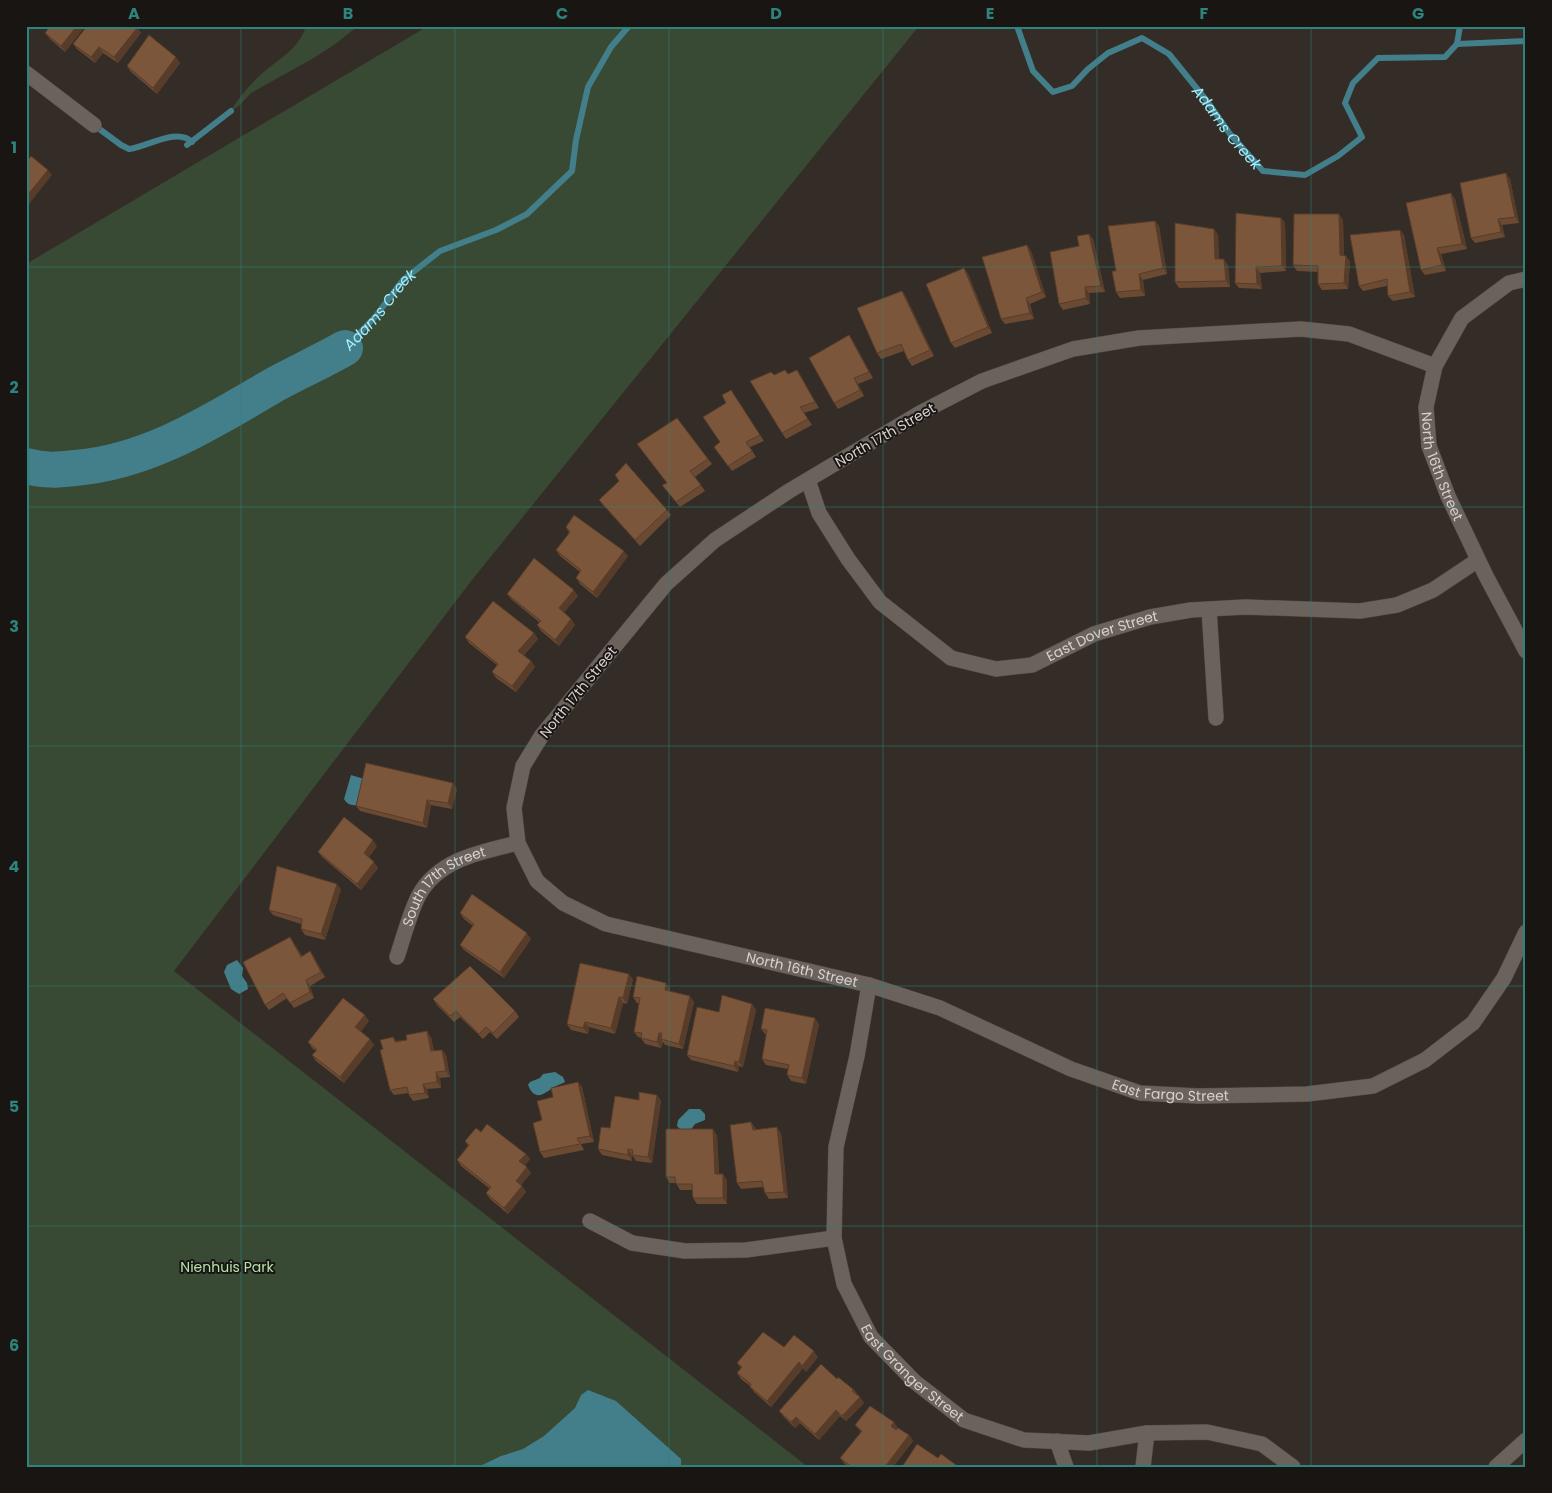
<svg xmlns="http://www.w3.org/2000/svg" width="1552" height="1493" font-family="Poppins,sans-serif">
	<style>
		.green { fill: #384934 }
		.water { fill: #437f8b }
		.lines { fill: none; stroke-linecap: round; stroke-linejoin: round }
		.stream { stroke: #437f8b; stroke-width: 6 }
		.river { stroke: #437f8b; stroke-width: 36 }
		.street-casing { stroke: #504944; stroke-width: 16 }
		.street { stroke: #6b625b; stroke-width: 15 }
		.wall { fill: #6b4a33 }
		.shaded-wall { fill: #573c29 }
		.building { fill: #7c563b; stroke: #573c29 }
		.grid { fill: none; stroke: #2d847c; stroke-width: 1; stroke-opacity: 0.55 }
		.labels { text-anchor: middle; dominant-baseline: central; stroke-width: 4; stroke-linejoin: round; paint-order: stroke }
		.street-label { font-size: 14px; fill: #d7d1ce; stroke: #191513 }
		.park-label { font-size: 14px; fill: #b2e2a6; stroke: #191513 }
		.water-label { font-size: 15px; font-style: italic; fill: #a4eefd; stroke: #191513 }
		.neatline { fill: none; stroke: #2d847c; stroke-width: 2 }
		.grid-label { font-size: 16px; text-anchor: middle; font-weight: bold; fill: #2d847c }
	</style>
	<rect width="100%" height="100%" fill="#342c26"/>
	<g class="green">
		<path d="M306,26H358L334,45L312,59L251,93L239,106L231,111V110C239,98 248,87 258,77C276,60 299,50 306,26Z"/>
		<polygon points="428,26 919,26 472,580 174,971 808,1467 26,1467 26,264"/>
	</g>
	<g class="water">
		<path d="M351,775L364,779L356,805C351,806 347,804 344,799Z"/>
		<polygon points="237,960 243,968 242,976 247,983 248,989 239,994 231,989 224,972 227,965"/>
		<path d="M555,1072L563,1077L565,1082C562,1084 557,1085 554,1087C544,1094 535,1102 528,1085L530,1082L540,1078L543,1074Z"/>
		<polygon points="689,1109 700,1109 705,1114 705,1120 695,1124 689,1132 684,1133 677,1126 678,1120"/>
		<polygon points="588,1390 616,1401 681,1459 681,1467 478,1467 501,1456 523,1449 544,1436 575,1408 581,1395"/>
	</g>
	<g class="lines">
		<g class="stream">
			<path id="s1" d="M1017,26L1033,71L1053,92L1072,86L1088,69L1108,53L1142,38L1169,54L1207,101L1230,134L1263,171L1305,175L1338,156L1362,137L1345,103L1353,83L1378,58L1445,57L1457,44L1460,26"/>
			<polyline points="1457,44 1526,41"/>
			<path d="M94,125L121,145L129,149C147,147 177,127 192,142"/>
			<polyline points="187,145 231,111"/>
			<path id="s2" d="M345,348L375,317L403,280L440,251L496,230L527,214L572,171L576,140L588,87L611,47L629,26"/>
		</g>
		<path class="river" d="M26,466C46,471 56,470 75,468C149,462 212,421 274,385C298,372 322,361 345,348"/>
		<g class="street-casing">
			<g id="street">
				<polyline points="26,73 94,125"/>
				<path id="s3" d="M1526,279L1509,283L1462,318L1435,366L1426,407L1429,446L1448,496L1486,576L1526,651"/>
				<path id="s4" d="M1435,366L1349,334L1301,329L1139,338L1073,349L982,381L920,413L789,491L715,540L666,584L542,735L523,766L514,808L518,843L537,881L563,903L606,924L869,985L940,1008L1071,1069L1140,1093L1198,1096L1307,1094L1373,1086L1425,1060L1473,1023L1504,978L1526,932"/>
				<path id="s5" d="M808,480L819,513L848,559L880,602L951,658L996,669L1032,665L1094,634L1150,617L1191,610L1245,607L1360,611L1397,605L1433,590L1478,560"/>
				<polyline points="1209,609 1216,718"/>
				<path id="s6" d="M397,957C403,939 410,912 419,895C439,859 481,852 518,843"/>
				<path id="s7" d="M590,1221L632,1243L685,1251L746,1250L834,1238L844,1284L871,1337L915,1382L964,1420L1024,1440L1089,1443L1147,1433L1207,1432L1262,1444L1293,1467"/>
				<polyline points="834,1238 836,1147 857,1056 869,985"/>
				<polyline points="1057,1441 1066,1467"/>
				<polyline points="1143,1467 1147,1433"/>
				<polyline points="1496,1467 1526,1440"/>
			</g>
		</g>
		<use href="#street" class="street"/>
	</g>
	<g class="wall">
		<polygon points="49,26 85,26 65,52 50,39 45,33 50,27"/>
		<polygon points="137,28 141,33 118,63 103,53 95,63 77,49 73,44"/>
		<polygon points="180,63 157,94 131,72 127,66"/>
		<polygon points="1510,179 1519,223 1502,225 1505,237 1475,243 1471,238"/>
		<polygon points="1451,193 1455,199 1467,249 1441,254 1446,271 1425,275 1421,270"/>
		<polygon points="1281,218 1285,223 1286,271 1260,273 1262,289 1239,288 1235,283"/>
		<polygon points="1343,220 1344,256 1346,256 1350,262 1348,289 1322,290 1318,284 1318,272 1297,271 1293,265"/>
		<polygon points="1155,221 1159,226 1167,274 1143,280 1145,296 1120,298 1116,292 1116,271"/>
		<polygon points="1400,230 1404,235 1415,297 1393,301 1388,296 1387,286 1363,291 1359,286"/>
		<polygon points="1089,234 1093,239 1105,292 1089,293 1090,304 1063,310 1059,304 1079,246"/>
		<polygon points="1218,234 1219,259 1228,265 1230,287 1179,288 1175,282"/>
		<polygon points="1027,245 1031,251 1046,297 1030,304 1034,319 1005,324 1001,319"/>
		<polygon points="964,268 968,274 992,333 955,348 951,343"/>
		<polygon points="902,291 906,297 934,356 912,366 908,360 904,351 881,359 877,353"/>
		<polygon points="849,335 853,341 873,378 858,384 864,396 838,409 834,403"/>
		<polygon points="797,370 819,408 804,413 812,425 786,439 782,433 774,375 788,374"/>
		<polygon points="731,390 764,441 750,447 756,457 732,471 714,447 720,442"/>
		<polygon points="677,418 712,464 695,477 705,491 680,507 662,485 666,483"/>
		<polygon points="599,500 667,510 671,515 640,546 603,505"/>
		<polygon points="566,527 628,556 597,598 580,584 576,578 580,572 560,556 556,550 569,533"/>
		<polygon points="507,594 578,596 564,612 571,619 575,625 559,646 541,631 537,625 539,622 511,599"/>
		<polygon points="534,633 538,639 524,655 531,661 535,667 516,692 496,678 492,672 497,665 469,643 465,637"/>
		<polygon points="457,789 452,809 431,805 427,828 360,811 356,806"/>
		<polygon points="377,846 369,857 378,868 361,890 322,857 318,852"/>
		<polygon points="341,889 325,940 305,935 301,929 301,924 273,915 269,910"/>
		<polygon points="460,913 531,939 504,978 464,950 460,945 473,926 464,919"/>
		<polygon points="290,937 302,956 310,951 314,957 325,977 310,986 314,998 294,1008 287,998 269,1010 265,1005"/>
		<polygon points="633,979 627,1004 623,1003 615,1034 589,1027 588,1034 571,1030 567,1024"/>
		<polygon points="670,988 670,991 694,1002 683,1049 665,1045 663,1042 661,1048 645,1044 641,1038 638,1037 634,1032 639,1003 637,1003 633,997"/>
		<polygon points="433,999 515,1011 519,1017 497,1039 490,1032 483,1039 460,1017 454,1022 437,1005"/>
		<polygon points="752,1004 756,1010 743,1067 739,1066 738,1072 691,1060 687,1055 719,1012"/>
		<polygon points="369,1021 361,1031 374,1045 344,1083 316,1061 312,1055 316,1051 312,1048 308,1042"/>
		<polygon points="819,1024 806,1084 791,1081 787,1075 788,1069 766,1065 762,1059 766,1035 761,1029"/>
		<polygon points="393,1037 396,1041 431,1037 434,1051 442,1050 446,1055 450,1077 440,1078 441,1088 427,1089 429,1098 413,1101 409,1095 409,1093 394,1095 390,1090"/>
		<polygon points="578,1082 582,1087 594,1142 581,1144 584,1150 544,1158 540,1152 542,1120 553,1097"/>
		<polygon points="657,1095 661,1101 652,1163 636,1161 632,1155 632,1161 602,1155 598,1149 610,1128 639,1100"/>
		<polygon points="751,1122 756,1129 781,1133 788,1198 769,1199 765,1193 763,1187 741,1189 737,1183"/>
		<polygon points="481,1132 526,1154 530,1159 525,1165 531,1173 521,1185 526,1192 508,1214 490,1199 486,1193 490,1189 461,1166 457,1160 468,1146 465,1141"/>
		<polygon points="717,1135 719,1174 727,1180 727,1204 697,1204 693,1198 692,1190 680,1190 676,1183 670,1183 666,1177"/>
		<polygon points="784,1347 818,1357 806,1372 803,1368 771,1407 754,1392 750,1386 741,1379 737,1373 741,1368 737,1363"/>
		<polygon points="837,1379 854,1390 864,1403 846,1421 840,1416 819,1440 800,1423 795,1428 783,1416 779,1411"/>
		<polygon points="855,1425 898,1428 909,1435 913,1441 893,1467 848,1467 844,1463 840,1458 861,1432"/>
	</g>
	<g class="shaded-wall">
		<polygon points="77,26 85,26 65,52 61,46"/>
		<polygon points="137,28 141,33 118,63 114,57"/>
		<polygon points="99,47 103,53 95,63 91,57"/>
		<polygon points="176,57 180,63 157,94 153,88"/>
		<polygon points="48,170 52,175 26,208 26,197"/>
		<polygon points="1506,173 1510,179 1519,223 1515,217"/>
		<polygon points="1451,193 1455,199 1467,249 1462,244"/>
		<polygon points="1339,214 1343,220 1344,260 1340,255"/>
		<polygon points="1281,218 1285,223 1286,271 1282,266"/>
		<polygon points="1498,219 1502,225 1505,237 1501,232"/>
		<polygon points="1155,221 1159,226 1167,274 1163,268"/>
		<polygon points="1214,229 1218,234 1219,265 1215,259"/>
		<polygon points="1400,230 1404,235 1415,297 1410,292"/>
		<polygon points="1089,234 1093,239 1105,292 1101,286"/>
		<polygon points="1027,245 1031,251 1046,297 1042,292"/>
		<polygon points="1437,248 1441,254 1446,271 1442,265"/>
		<polygon points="1346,256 1350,262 1348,289 1344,283"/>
		<polygon points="1224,259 1228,265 1230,287 1226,281"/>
		<polygon points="1256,267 1260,273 1262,289 1257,284"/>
		<polygon points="964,268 968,274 992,333 988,327"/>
		<polygon points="1139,274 1143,280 1145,296 1141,290"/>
		<polygon points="1085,287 1089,293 1090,304 1086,298"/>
		<polygon points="902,291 906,297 934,356 930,350"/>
		<polygon points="1026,298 1030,304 1034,319 1030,313"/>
		<polygon points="849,335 853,341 873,378 869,372"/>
		<polygon points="797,370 801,376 819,408 815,402"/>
		<polygon points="854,378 858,384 864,396 860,390"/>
		<polygon points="624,551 628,556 597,598 593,592"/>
		<polygon points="574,590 578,596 563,614 559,608"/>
		<polygon points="571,619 575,625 559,646 555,640"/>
		<polygon points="534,633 538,639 522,656 518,651"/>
		<polygon points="531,661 535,667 516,692 512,686"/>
		<polygon points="453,783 457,789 452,809 448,803"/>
		<polygon points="427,800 431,805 427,828 423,823"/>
		<polygon points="373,840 377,846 368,858 364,853"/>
		<polygon points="374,862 378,868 361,890 357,884"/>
		<polygon points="337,884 341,889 325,940 321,934"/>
		<polygon points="527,933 531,939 504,978 500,972"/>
		<polygon points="310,951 314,957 325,977 321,972"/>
		<polygon points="629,974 633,979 627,1004 623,998"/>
		<polygon points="306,980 310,986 314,998 310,992"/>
		<polygon points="666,983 670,988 669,996 665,990"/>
		<polygon points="690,996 694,1002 683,1049 679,1044"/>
		<polygon points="619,997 623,1003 615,1034 611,1028"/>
		<polygon points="752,1004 756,1010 743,1067 739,1062"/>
		<polygon points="365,1015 369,1021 359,1033 355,1027"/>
		<polygon points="815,1018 819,1024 806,1084 802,1078"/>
		<polygon points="585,1022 589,1027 588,1034 583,1028"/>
		<polygon points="427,1031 431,1037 435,1057 431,1051"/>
		<polygon points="659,1033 663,1039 661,1039 663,1042 661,1048 657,1042"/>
		<polygon points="370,1039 374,1045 344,1083 340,1077"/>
		<polygon points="442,1050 446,1055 450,1077 446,1071"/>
		<polygon points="735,1061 739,1066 738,1072 734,1066"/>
		<polygon points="436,1072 440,1078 441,1088 437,1082"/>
		<polygon points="578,1082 582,1087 594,1142 590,1136"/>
		<polygon points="423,1084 427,1089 429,1098 425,1093"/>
		<polygon points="657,1095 661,1101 652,1163 648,1157"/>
		<polygon points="751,1122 755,1128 757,1136 753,1130"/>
		<polygon points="777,1127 781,1133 788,1198 784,1192"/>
		<polygon points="713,1129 717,1135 719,1180 715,1174"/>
		<polygon points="628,1149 632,1155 632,1161 628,1155"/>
		<polygon points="526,1154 530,1159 523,1167 519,1161"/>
		<polygon points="527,1167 531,1173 520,1186 516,1181"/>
		<polygon points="723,1174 727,1180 727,1204 723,1198"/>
		<polygon points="522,1186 526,1192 508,1214 504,1208"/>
		<polygon points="814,1351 818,1357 806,1372 802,1366"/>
		<polygon points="799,1362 803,1368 771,1407 767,1401"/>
		<polygon points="860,1397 864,1403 846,1421 842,1416"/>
		<polygon points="836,1410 840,1416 819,1440 815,1434"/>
		<polygon points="796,1417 800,1423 795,1428 791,1422"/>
		<polygon points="894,1422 898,1428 895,1432 891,1426"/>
		<polygon points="909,1435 913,1441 893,1467 885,1467"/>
	</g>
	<g class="building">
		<polygon points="50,26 77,26 61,46 45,33"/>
		<polygon points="87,26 135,26 137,28 114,57 99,47 91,57 73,44"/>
		<polygon points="149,35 176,57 153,88 127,66"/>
		<polygon points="31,156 48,170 26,197 26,163"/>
		<polygon points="1506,173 1515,217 1498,219 1501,232 1471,238 1460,183"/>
		<polygon points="1524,186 1526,186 1526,217"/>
		<polygon points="1451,193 1462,244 1437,248 1442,265 1421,270 1406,203"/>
		<polygon points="1236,213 1281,218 1282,266 1256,267 1257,284 1235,283"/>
		<polygon points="1294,214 1339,214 1340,255 1346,256 1344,283 1318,284 1318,266 1293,265"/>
		<polygon points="1155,221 1163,268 1139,274 1141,290 1116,292 1112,271 1116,271 1108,226"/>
		<polygon points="1175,223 1214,229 1215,259 1224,259 1226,281 1175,282"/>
		<polygon points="1400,230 1410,292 1388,296 1387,279 1359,286 1350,235"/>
		<polygon points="1089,234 1101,286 1085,287 1086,298 1059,304 1050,252 1079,246 1077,236"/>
		<polygon points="1027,245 1042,292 1026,298 1030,313 1001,319 982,257"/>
		<polygon points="964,268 988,327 951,343 926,284"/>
		<polygon points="902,291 930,350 908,360 901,344 877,353 857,308"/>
		<polygon points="849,335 869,372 854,378 860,390 834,403 809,358"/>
		<polygon points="785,370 788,374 797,370 815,402 800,407 808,419 782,433 750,381 771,372 774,375"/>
		<polygon points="731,390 760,435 746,442 752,451 728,466 714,447 720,442 703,417 726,403 722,395"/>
		<polygon points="677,418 708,459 690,471 701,485 676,502 662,485 667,483 637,444"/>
		<polygon points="626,463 667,510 635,540 599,500 619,481 615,475"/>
		<polygon points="574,515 624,551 593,592 576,578 581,570 556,550 570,532 566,527"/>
		<polygon points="534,558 574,590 559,608 571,619 555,640 537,625 541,621 507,594"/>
		<polygon points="493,601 534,633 518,651 531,661 512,686 492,672 498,664 465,637"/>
		<polygon points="366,763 453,783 448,803 427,800 423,823 356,806"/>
		<polygon points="344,817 373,840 364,853 374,862 357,884 318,852"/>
		<polygon points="277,866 337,884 321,934 301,929 302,919 269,910"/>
		<polygon points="472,894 527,933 500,972 460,945 474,924 460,913"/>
		<polygon points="290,937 301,957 310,951 321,972 306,980 310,992 290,1003 283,993 265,1005 243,962"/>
		<polygon points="580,963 629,974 623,998 619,997 611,1028 585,1022 583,1028 567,1024"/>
		<polygon points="470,966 515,1011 493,1033 486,1027 479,1034 456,1011 450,1016 433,999"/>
		<polygon points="637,976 666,983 665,990 690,996 679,1044 661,1039 662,1033 659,1033 657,1042 641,1038 642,1033 634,1032 640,998 633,997"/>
		<polygon points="722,995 752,1004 739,1062 735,1061 734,1066 687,1055 697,1007 719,1012"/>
		<polygon points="343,998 365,1015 355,1027 370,1039 340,1077 312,1055 317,1050 308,1042"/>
		<polygon points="765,1008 815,1018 802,1078 787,1075 789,1065 762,1059 767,1030 761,1029"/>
		<polygon points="427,1031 431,1051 442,1050 446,1071 436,1072 437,1082 423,1084 425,1093 409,1095 407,1087 390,1090 380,1050 383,1049 380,1040 393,1037 395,1042 407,1040 406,1035"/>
		<polygon points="578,1082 590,1136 577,1138 580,1144 540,1152 533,1123 542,1120 537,1101 553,1097 551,1088"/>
		<polygon points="639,1092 657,1095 648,1157 632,1155 633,1150 628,1149 628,1155 598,1149 601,1127 610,1128 615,1096 639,1100"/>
		<polygon points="751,1122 753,1130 777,1127 784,1192 765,1193 762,1181 737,1183 730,1125"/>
		<polygon points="487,1124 526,1154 519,1161 527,1167 516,1181 522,1186 504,1208 486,1193 491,1187 457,1160 469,1145 465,1141 476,1128 481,1132"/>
		<polygon points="666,1129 713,1129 715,1174 723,1174 723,1198 693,1198 692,1184 676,1184 675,1177 666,1177"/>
		<polygon points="763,1332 784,1347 794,1335 814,1351 802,1366 799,1362 767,1401 750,1387 751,1384 737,1373 742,1367 737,1363"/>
		<polygon points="821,1364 837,1379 838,1377 854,1390 852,1391 860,1397 842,1416 836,1410 815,1434 796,1417 791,1422 779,1411"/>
		<polygon points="870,1406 894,1422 891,1426 896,1430 898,1428 909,1435 885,1467 852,1467 840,1458 862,1431 855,1425"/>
		<polygon points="917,1444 938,1458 941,1454 959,1467 902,1467"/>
	</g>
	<path class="grid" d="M241,26V1467M455,26V1467M669,26V1467M883,26V1467M1097,26V1467M1311,26V1467M26,267H1526M26,507H1526M26,746H1526M26,986H1526M26,1226H1526"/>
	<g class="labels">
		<g class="street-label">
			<text transform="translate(885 435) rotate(-30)">North 17th Street</text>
			<text stroke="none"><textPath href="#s3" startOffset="235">North 16th Street</textPath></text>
			<text stroke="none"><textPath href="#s5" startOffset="392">East Dover Street</textPath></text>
			<text transform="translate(578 692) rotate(-51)">North 17th Street</text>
			<text stroke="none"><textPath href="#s6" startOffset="90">South 17th Street</textPath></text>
			<text stroke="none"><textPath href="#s4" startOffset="1478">North 16th Street</textPath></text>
			<text stroke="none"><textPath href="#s4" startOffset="1869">East Fargo Street</textPath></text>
			<text stroke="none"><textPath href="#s7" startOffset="412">East Granger Street</textPath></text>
		</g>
		<g class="park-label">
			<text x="227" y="1267">Nienhuis Park</text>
		</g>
		<g class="water-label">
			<text stroke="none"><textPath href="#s1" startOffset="308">Adams Creek</textPath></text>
			<text stroke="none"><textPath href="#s2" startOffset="52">Adams Creek</textPath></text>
		</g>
	</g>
	<rect width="1552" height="1493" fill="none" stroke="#191513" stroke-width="55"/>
	<rect x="28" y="28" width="1496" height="1438" class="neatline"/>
	<g class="grid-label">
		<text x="134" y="19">A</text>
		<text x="348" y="19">B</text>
		<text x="562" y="19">C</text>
		<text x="776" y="19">D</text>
		<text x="990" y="19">E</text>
		<text x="1204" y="19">F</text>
		<text x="1418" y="19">G</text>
		<text x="14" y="153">1</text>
		<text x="14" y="393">2</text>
		<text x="14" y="632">3</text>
		<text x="14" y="872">4</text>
		<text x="14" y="1112">5</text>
		<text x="14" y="1351">6</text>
	</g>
</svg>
